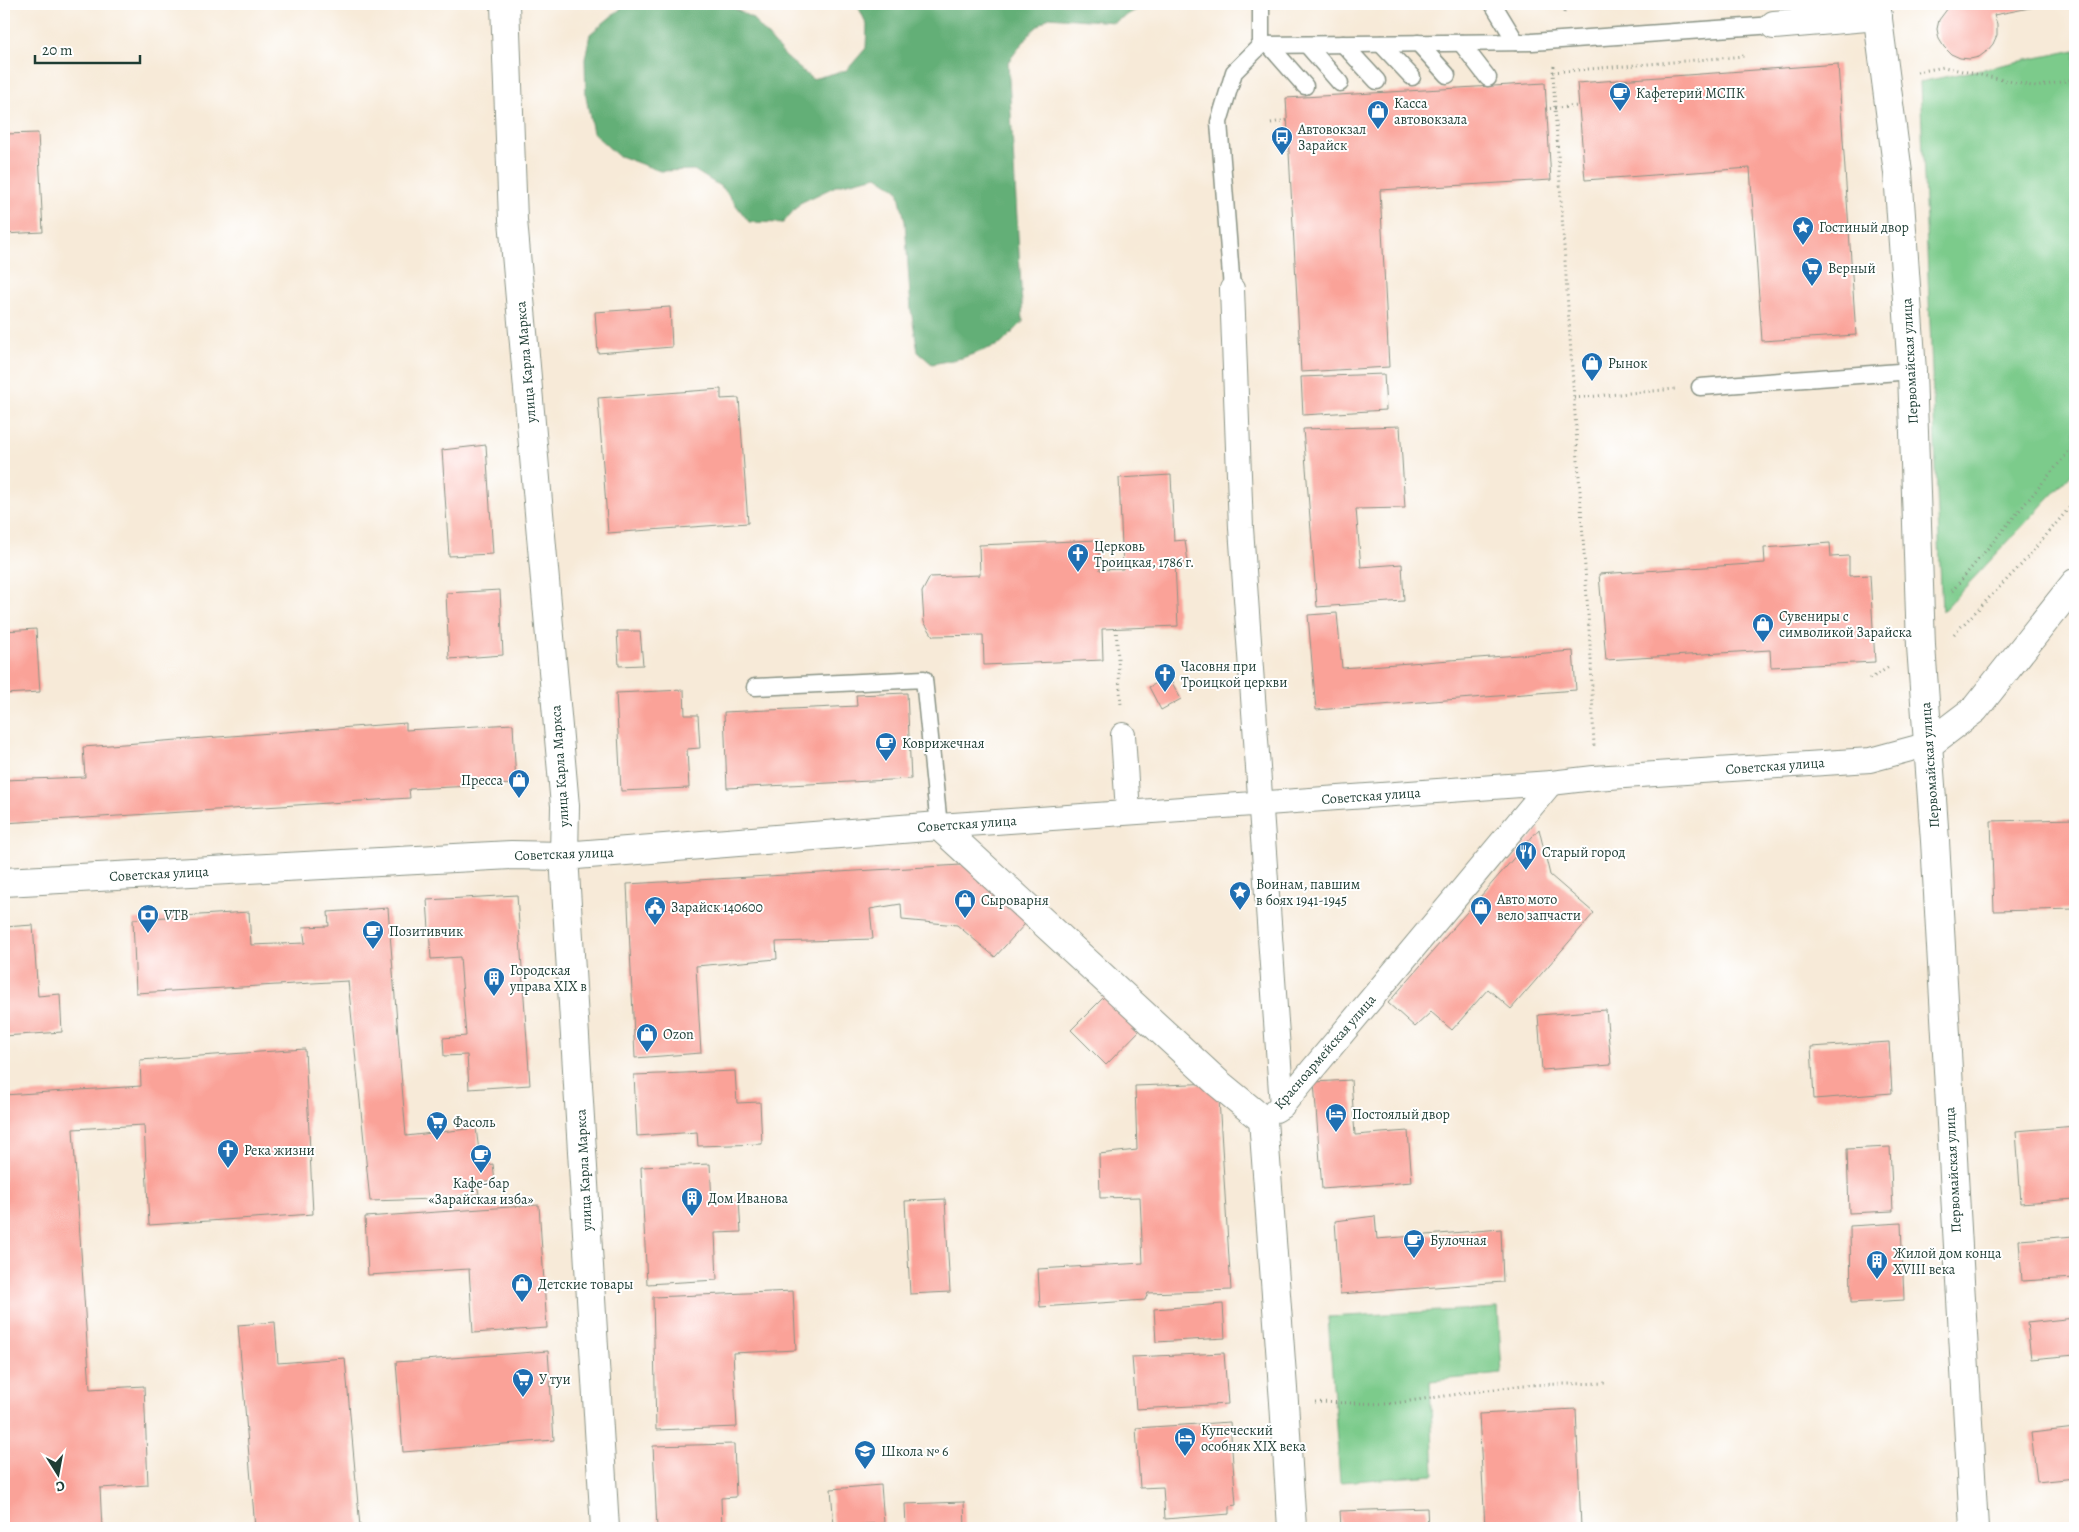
<svg xmlns="http://www.w3.org/2000/svg" width="2079" height="1532" font-family="Alegreya,serif">
	<style>
		.green { fill: #7bcb8b; stroke: #4d8460 }
		.forest { fill: #64af77; stroke: #427656 }
		.building { fill: #faa298 }
		.lines { fill: none; stroke-linecap: round; stroke-linejoin: round }
		.service-casing { stroke: #8b9486; stroke-width: 19 }
		.pedestrian-casing { stroke: #8b9486; stroke-width: 26 }
		.minor-casing { stroke: #8b9486; stroke-width: 30 }
		.tertiary-casing { stroke: #8b9486; stroke-width: 30 }
		.secondary-casing { stroke: #8b9486; stroke-width: 30 }
		.path { stroke: #8b9486; stroke-width: 3; stroke-dasharray: 1 4; stroke-linecap: butt }
		.service { stroke: #fff; stroke-width: 16 }
		.pedestrian { stroke: #fff; stroke-width: 24 }
		.minor { stroke: #fff; stroke-width: 28 }
		.tertiary { stroke: #fff; stroke-width: 28 }
		.secondary { stroke: #fff; stroke-width: 28 }
		.labels { text-anchor: middle; dominant-baseline: central; stroke-width: 4; stroke-linejoin: round; paint-order: stroke }
		.poi-label { font-size: 14px; fill: #1f3d34; stroke: #fff; text-anchor: start }
		.street-label { font-size: 14px; fill: #1f3d34; stroke: #fff }
	</style>
	<rect width="100%" height="100%" fill="#fff"/>
	<filter id="ink" filterUnits="userSpaceOnUse"><feTurbulence type="fractalNoise" baseFrequency=".02" numOctaves="2"/><feDisplacementMap in="SourceGraphic" scale="10" xChannelSelector="R" yChannelSelector="G"/><feConvolveMatrix kernelMatrix="1 2 1 2 8 2 1 2 1" color-interpolation-filters="sRGB"/></filter>
	<filter id="wash" filterUnits="userSpaceOnUse"><feTurbulence type="fractalNoise" baseFrequency=".0096" numOctaves="4" result="noise"/><feDisplacementMap in="SourceGraphic" scale="20" xChannelSelector="R" yChannelSelector="G"/><feGaussianBlur stdDeviation="1.12" result="paint"/><feColorMatrix in="noise" values="0 0 0 0 0 0 0 0 0 0 0 0 0 0 0 0 0 1.4 0 .05"/><feComposite in="paint" operator="in"/></filter>
	<g filter="url(#wash)">
		<rect width="100%" height="100%" fill="#f7ead8"/>
		<g class="green">
			<polygon points="2075,50 2075,470 1942,612 1920,82"/>
			<polygon points="1498,1308 1502,1374 1430,1381 1434,1475 1340,1482 1328,1317"/>
		</g>
		<polygon class="forest" points="631,4 725,4 752,18 786,57 812,79 847,70 866,48 867,25 857,4 1147,4 1114,22 1049,17 1032,31 1008,62 1023,322 1001,344 962,358 932,364 918,352 911,310 905,221 898,190 877,176 838,185 800,203 783,223 749,222 723,188 694,170 660,171 617,155 593,133 586,97 585,59 590,34 619,10"/>
		<g id="blocks">
			<g class="building">
				<polygon points="1951,4 2045,4 2045,5 1994,15 1997,24 1997,35 1993,44 1987,51 1979,57 1970,59 1960,58 1951,54 1944,47 1939,39 1937,29 1939,20"/>
				<polygon points="1838,64 1856,335 1762,341 1750,168 1585,180 1577,83"/>
				<polygon points="1545,83 1551,180 1380,190 1389,367 1301,372 1286,98"/>
				<polygon points="38,133 43,232 4,234 4,134"/>
				<polygon points="670,307 672,347 598,353 595,312"/>
				<polygon points="1384,374 1386,410 1303,415 1301,377"/>
				<polygon points="721,389 721,399 739,398 748,523 608,533 598,398"/>
				<polygon points="1400,426 1405,508 1356,509 1361,567 1402,564 1404,601 1317,607 1303,429"/>
				<polygon points="486,445 493,554 449,556 442,450"/>
				<polygon points="1171,475 1174,541 1185,540 1188,562 1175,563 1178,626 1102,629 1103,660 984,665 983,635 933,636 924,622 922,592 930,577 980,575 979,545 1098,540 1100,570 1123,569 1119,478"/>
				<polygon points="1830,543 1831,557 1849,556 1849,576 1870,575 1875,662 1771,667 1770,650 1606,660 1599,574 1765,563 1764,548"/>
				<polygon points="500,590 503,655 449,659 446,593"/>
				<polygon points="1337,613 1342,668 1573,651 1576,690 1316,710 1308,615"/>
				<polygon points="36,629 40,692 4,694 4,631"/>
				<polygon points="617,631 640,631 643,665 619,666"/>
				<polygon points="1169,677 1181,699 1161,710 1149,687"/>
				<polygon points="684,690 685,715 698,715 700,748 687,749 689,788 621,791 616,693"/>
				<polygon points="907,693 911,779 727,788 724,712 857,706 856,695"/>
				<polygon points="406,723 406,730 513,724 516,784 409,789 410,798 4,823 4,780 85,777 83,747"/>
				<polygon points="2075,819 2075,909 1994,911 1991,821"/>
				<polygon points="1539,829 1550,875 1594,913 1511,1009 1488,989 1452,1030 1431,1012 1415,1027 1388,1003"/>
				<polygon points="979,864 1034,914 995,957 957,925 902,920 901,904 870,909 873,939 776,942 777,959 696,966 701,1053 635,1058 627,884"/>
				<polygon points="517,895 530,1085 469,1089 467,1055 444,1056 443,1038 466,1036 460,957 431,959 427,900"/>
				<polygon points="388,908 406,1136 476,1128 481,1166 493,1164 495,1181 477,1183 479,1194 435,1199 370,1201 348,981 136,993 133,919 249,912 251,945 305,943 303,927 329,926 328,912"/>
				<polygon points="33,925 38,996 60,994 62,1032 4,1036 4,927"/>
				<polygon points="1107,994 1142,1028 1106,1065 1071,1030"/>
				<polygon points="1606,1010 1611,1065 1542,1070 1538,1015"/>
				<polygon points="1889,1042 1892,1093 1814,1099 1811,1047"/>
				<polygon points="305,1049 313,1214 149,1225 144,1125 73,1129 90,1389 144,1386 148,1485 100,1488 102,1528 4,1528 4,1095 141,1086 140,1060"/>
				<polygon points="735,1071 737,1103 760,1102 762,1144 698,1146 697,1132 637,1136 634,1075"/>
				<polygon points="1351,1080 1355,1135 1408,1131 1412,1182 1322,1189 1314,1082"/>
				<polygon points="1218,1083 1231,1290 1148,1293 1145,1300 1040,1307 1038,1269 1143,1263 1140,1197 1100,1198 1099,1154 1137,1150 1135,1086"/>
				<polygon points="2075,1126 2075,1199 2021,1203 2016,1131"/>
				<polygon points="1890,1147 1893,1211 1849,1213 1847,1149"/>
				<polygon points="710,1164 712,1202 739,1200 741,1232 715,1233 717,1280 647,1284 641,1167"/>
				<polygon points="945,1199 950,1292 910,1294 905,1201"/>
				<polygon points="539,1205 547,1328 473,1333 469,1269 368,1275 365,1217"/>
				<polygon points="1375,1216 1377,1239 1501,1229 1503,1282 1340,1294 1335,1221"/>
				<polygon points="1901,1223 1904,1300 1851,1303 1850,1226"/>
				<polygon points="2075,1236 2075,1278 2022,1281 2019,1240"/>
				<polygon points="793,1291 796,1350 733,1353 737,1427 656,1430 653,1297"/>
				<polygon points="1223,1304 1225,1338 1156,1342 1154,1309"/>
				<polygon points="2075,1318 2075,1355 2031,1359 2027,1323"/>
				<polygon points="275,1322 278,1363 345,1358 360,1527 255,1528 238,1325"/>
				<polygon points="548,1351 554,1440 403,1452 396,1362"/>
				<polygon points="1224,1353 1228,1404 1136,1409 1132,1357"/>
				<polygon points="1576,1409 1581,1528 1485,1528 1479,1414"/>
				<polygon points="1230,1422 1236,1505 1230,1506 1230,1514 1165,1519 1163,1487 1140,1488 1136,1428"/>
				<polygon points="2075,1428 2075,1478 2037,1482 2031,1433"/>
				<polygon points="734,1444 736,1497 721,1498 722,1528 657,1528 653,1446"/>
				<polygon points="881,1485 884,1523 834,1526 831,1489"/>
				<polygon points="964,1502 965,1528 906,1528 905,1504"/>
				<polygon points="1427,1508 1428,1528 1341,1528 1340,1511"/>
				<polygon points="2075,1524 2075,1528 2043,1528 2043,1527"/>
			</g>
		</g>
	</g>
	<g filter="url(#ink)">
		<use href="#blocks" fill-opacity="0" stroke="#8b9486" stroke-width="1"/>
		<g class="lines">
			<g class="service-casing">
				<g id="service">
					<polyline points="1493,4 1516,42"/>
					<polyline points="1812,4 1829,22"/>
					<polyline points="1418,43 1447,75"/>
					<polyline points="1461,43 1488,78"/>
					<polyline points="1343,44 1377,81"/>
					<polyline points="1381,44 1412,77"/>
					<polyline points="1261,45 1261,4"/>
					<polyline points="1269,45 1305,86"/>
					<polyline points="1307,45 1340,83"/>
					<polyline points="1232,289 1219,122 1234,72 1261,45 1532,42 1774,25"/>
					<polyline points="1700,387 1912,371"/>
					<polyline points="755,687 924,679 939,826"/>
				</g>
			</g>
			<g class="pedestrian-casing">
				<g id="pedestrian">
					<polyline points="1232,289 1241,528 1282,1106"/>
					<polyline points="1123,735 1128,812"/>
					<polyline points="939,826 1551,783 1594,778 1870,760 1929,744"/>
					<polyline points="1276,1110 1282,1106 1551,783"/>
				</g>
			</g>
			<g class="minor-casing">
				<g id="minor">
					<polyline points="1774,25 1878,16"/>
					<polyline points="1929,744 1975,709 2075,583"/>
					<polyline points="564,856 939,826 1218,1083 1263,1120 1284,1402 1292,1528"/>
				</g>
			</g>
			<g class="tertiary-casing">
				<g id="tertiary">
					<polyline points="505,4 513,220 565,806 564,856 605,1528"/>
					<polyline points="4,882 511,855 564,856"/>
				</g>
			</g>
			<g class="secondary-casing">
				<polyline id="secondary" points="1876,4 1898,173 1912,371 1921,646 1935,841 1974,1528"/>
			</g>
			<g class="path">
				<polyline points="1564,13 1565,4"/>
				<polyline points="1554,66 1553,72 1555,108 1591,660 1594,748"/>
				<polyline points="1553,72 1744,56"/>
				<polyline points="1917,72 1944,67 2036,87 2075,79"/>
				<polyline points="1545,109 1579,106"/>
				<polyline points="1271,123 1288,120"/>
				<polyline points="1574,398 1675,389"/>
				<polyline points="1952,591 2075,444"/>
				<polyline points="1116,628 1121,705"/>
				<polyline points="1954,634 2021,565 2075,501"/>
				<polyline points="1870,679 1889,667"/>
				<polyline points="1315,1402 1388,1404 1523,1385 1608,1383"/>
			</g>
			<use href="#service" class="service"/>
			<use href="#pedestrian" class="pedestrian"/>
			<use href="#minor" class="minor"/>
			<use href="#tertiary" class="tertiary"/>
			<use href="#secondary" class="secondary"/>
		</g>
	</g>
	<defs>
		<g id="cafe-pin" transform="scale(1.125)"><path d="M0 17L-7.5 6A9.5 9.5 0 1 1 7.5 6Z" fill="#1f6fb2" stroke="#fff"/><path d="M-5.5-4.5H6V0H3Q3 3.5 0 3.5H-2.5Q-5.5 3.5-5.5 0ZM3-3.2v2h1.7v-2ZM-6 4.5H4V6H-6Z" fill="#fff"/></g>
		<g id="shop-pin" transform="scale(1.125)"><path d="M0 17L-7.5 6A9.5 9.5 0 1 1 7.5 6Z" fill="#1f6fb2" stroke="#fff"/><path d="M-5-2.5h2.3a2.7 3.5 0 0 1 5.4 0H5L5.5 6h-11ZM-1.5-2.5h3a1.5 2.3 0 0 0-3 0Z" fill="#fff"/></g>
		<g id="bus-pin" transform="scale(1.125)"><path d="M0 17L-7.5 6A9.5 9.5 0 1 1 7.5 6Z" fill="#1f6fb2" stroke="#fff"/><path d="M-5-6H5V4H4V6H2V4H-2V6H-4V4H-5ZM-3.5-4V0h7V-4ZM-3.5 1.2v1.5H-2V1.2ZM2 1.2v1.5H3.5V1.2Z" fill="#fff"/></g>
		<g id="sight-pin" transform="scale(1.125)"><path d="M0 17L-7.5 6A9.5 9.5 0 1 1 7.5 6Z" fill="#1f6fb2" stroke="#fff"/><path d="M0-6L1.8-2.2L6-1.7L2.9 1.2L3.7 5.4L0 3.3L-3.7 5.4L-2.9 1.2L-6-1.7L-1.8-2.2Z" fill="#fff"/></g>
		<g id="supermarket-pin" transform="scale(1.125)"><path d="M0 17L-7.5 6A9.5 9.5 0 1 1 7.5 6Z" fill="#1f6fb2" stroke="#fff"/><path d="M-6-5.5h2.5l.6 2H6L4.5 2H-2.5L-4.4-4H-6ZM-1.5 3.2a1.3 1.3 0 1 0 .1 0ZM3 3.2a1.3 1.3 0 1 0 .1 0Z" fill="#fff"/></g>
		<g id="church-pin" transform="scale(1.125)"><path d="M0 17L-7.5 6A9.5 9.5 0 1 1 7.5 6Z" fill="#1f6fb2" stroke="#fff"/><path d="M-1.2-6h2.4v3.5h3.3v2.4h-3.3V6h-2.4V-.1h-3.3v-2.4h3.3Z" fill="#fff"/></g>
		<g id="restaurant-pin" transform="scale(1.125)"><path d="M0 17L-7.5 6A9.5 9.5 0 1 1 7.5 6Z" fill="#1f6fb2" stroke="#fff"/><path d="M-5-6h1v4h1v-4h1v4h1v-4h1v5L-1.5 .5V6h-2V.5L-5-1ZM5-6V6H3V1.5H1.5Q1.5-4 5-6Z" fill="#fff"/></g>
		<g id="civic-pin" transform="scale(1.125)"><path d="M0 17L-7.5 6A9.5 9.5 0 1 1 7.5 6Z" fill="#1f6fb2" stroke="#fff"/><path d="M-.6-6.5H3V-4.5H.6V-3L4-1V1h2V6H-6V1h2V-1L-.6-3ZM-1.2 2.5V6h2.4V2.5Z" fill="#fff"/></g>
		<g id="bank-pin" transform="scale(1.125)"><path d="M0 17L-7.5 6A9.5 9.5 0 1 1 7.5 6Z" fill="#1f6fb2" stroke="#fff"/><path d="M-6-4H6V4H-6ZM0-2.3a2.3 2.3 0 1 0 0 4.6a2.3 2.3 0 1 0 0-4.6Z" fill="#fff"/></g>
		<g id="building-pin" transform="scale(1.125)"><path d="M0 17L-7.5 6A9.5 9.5 0 1 1 7.5 6Z" fill="#1f6fb2" stroke="#fff"/><path d="M-4-6H4V6H1V3H-1V6H-4ZM-2.5-4.3h1.7v1.8h-1.7ZM.8-4.3h1.7v1.8H.8ZM-2.5-1h1.7V.8h-1.7ZM.8-1h1.7V.8H.8Z" fill="#fff"/></g>
		<g id="hotel-pin" transform="scale(1.125)"><path d="M0 17L-7.5 6A9.5 9.5 0 1 1 7.5 6Z" fill="#1f6fb2" stroke="#fff"/><path d="M-6-4.5h1.5V1H6V5H4.5V3h-9V5H-6ZM-4 0a1.8 1.8 0 1 1 3.6 0ZM.5 0V-2.5h3Q6-2.5 6 0Z" fill="#fff"/></g>
		<g id="school-pin" transform="scale(1.125)"><path d="M0 17L-7.5 6A9.5 9.5 0 1 1 7.5 6Z" fill="#1f6fb2" stroke="#fff"/><path d="M0-5L7-2L0 1L-7-2ZM-4 1L0 2.5L4 1V4Q0 6-4 4Z" fill="#fff"/></g>
	</defs>
	<g fill-rule="evenodd">
		<use href="#cafe-pin" x="1620" y="93"/>
		<use href="#shop-pin" x="1378" y="111"/>
		<use href="#bus-pin" x="1282" y="137"/>
		<use href="#sight-pin" x="1803" y="227"/>
		<use href="#supermarket-pin" x="1812" y="268"/>
		<use href="#shop-pin" x="1592" y="363"/>
		<use href="#church-pin" x="1078" y="554"/>
		<use href="#shop-pin" x="1763" y="624"/>
		<use href="#church-pin" x="1165" y="674"/>
		<use href="#cafe-pin" x="886" y="743"/>
		<use href="#shop-pin" x="519" y="780"/>
		<use href="#restaurant-pin" x="1526" y="852"/>
		<use href="#sight-pin" x="1240" y="892"/>
		<use href="#shop-pin" x="965" y="900"/>
		<use href="#civic-pin" x="655" y="907"/>
		<use href="#shop-pin" x="1481" y="907"/>
		<use href="#bank-pin" x="148" y="915"/>
		<use href="#cafe-pin" x="373" y="931"/>
		<use href="#building-pin" x="494" y="978"/>
		<use href="#shop-pin" x="647" y="1034"/>
		<use href="#hotel-pin" x="1336" y="1114"/>
		<use href="#supermarket-pin" x="437" y="1122"/>
		<use href="#church-pin" x="228" y="1150"/>
		<use href="#cafe-pin" x="481" y="1155"/>
		<use href="#building-pin" x="692" y="1198"/>
		<use href="#cafe-pin" x="1414" y="1240"/>
		<use href="#building-pin" x="1877" y="1261"/>
		<use href="#shop-pin" x="522" y="1284"/>
		<use href="#supermarket-pin" x="523" y="1379"/>
		<use href="#hotel-pin" x="1185" y="1438"/>
		<use href="#school-pin" x="865" y="1451"/>
	</g>
	<g class="labels">
		<g class="poi-label">
			<text x="1636" y="93">Кафетерий МСПК</text>
			<text x="1394" y="103">Касса<tspan x="1394" dy="16">автовокзала</tspan></text>
			<text x="1298" y="129">Автовокзал<tspan x="1298" dy="16">Зарайск</tspan></text>
			<text x="1819" y="227">Гостиный двор</text>
			<text x="1828" y="268">Верный</text>
			<text x="1608" y="363">Рынок</text>
			<text x="1094" y="546">Церковь<tspan x="1094" dy="16">Троицкая, 1786 г.</tspan></text>
			<text x="1779" y="616">Сувениры с<tspan x="1779" dy="16">символикой Зарайска</tspan></text>
			<text x="1181" y="666">Часовня при<tspan x="1181" dy="16">Троицкой церкви</tspan></text>
			<text x="902" y="743">Коврижечная</text>
			<text x="503" y="780" text-anchor="end">Пресса</text>
			<text x="1542" y="852">Старый город</text>
			<text x="1256" y="884">Воинам, павшим<tspan x="1256" dy="16">в боях 1941-1945</tspan></text>
			<text x="1497" y="899">Авто мото<tspan x="1497" dy="16">вело запчасти</tspan></text>
			<text x="981" y="900">Сыроварня</text>
			<text x="671" y="907">Зарайск 140600</text>
			<text x="164" y="915">VTB</text>
			<text x="389" y="931">Позитивчик</text>
			<text x="510" y="970">Городская<tspan x="510" dy="16">управа XIX в</tspan></text>
			<text x="663" y="1034">Ozon</text>
			<text x="1352" y="1114">Постоялый двор</text>
			<text x="453" y="1122">Фасоль</text>
			<text x="244" y="1150">Река жизни</text>
			<text x="481" y="1183" text-anchor="middle">Кафе-бар<tspan x="481" dy="16">«Зарайская изба»</tspan></text>
			<text x="708" y="1198">Дом Иванова</text>
			<text x="1430" y="1240">Булочная</text>
			<text x="1893" y="1253">Жилой дом конца<tspan x="1893" dy="16">XVIII века</tspan></text>
			<text x="538" y="1284">Детские товары</text>
			<text x="539" y="1379">У туи</text>
			<text x="1201" y="1430">Купеческий<tspan x="1201" dy="16">особняк XIX века</tspan></text>
			<text x="881" y="1451">Школа № 6</text>
		</g>
		<g class="street-label">
			<text transform="translate(1910 361) rotate(-93)">Первомайская улица</text>
			<text transform="translate(526 362) rotate(-95)">улица Карла Маркса</text>
			<text transform="translate(1930 765) rotate(-94)">Первомайская улица</text>
			<text transform="translate(560 766) rotate(-94)">улица Карла Маркса</text>
			<text transform="translate(1775 766) rotate(-4)">Советская улица</text>
			<text transform="translate(1371 796) rotate(-4)">Советская улица</text>
			<text transform="translate(967 824) rotate(-4)">Советская улица</text>
			<text transform="translate(564 854) rotate(-2)">Советская улица</text>
			<text transform="translate(159 874) rotate(-3)">Советская улица</text>
			<text transform="translate(1325 1052) rotate(-49)">Красноармейская улица</text>
			<text transform="translate(584 1170) rotate(-93)">улица Карла Маркса</text>
			<text transform="translate(1953 1170) rotate(-93)">Первомайская улица</text>
		</g>
	</g>
	<rect width="2079" height="1532" fill="none" stroke="#fff" stroke-width="20"/>
	<g transform="translate(58 1474) rotate(169)" stroke="#ffffff" stroke-width="4" paint-order="stroke">
	<path d="M0-4L9 19L0 12L-9 19Z" fill="#1f3d34"/>
	<text y="-8" font-size="14" font-weight="bold" text-anchor="middle" fill="#1f3d34">С</text>
	</g>
	<path d="M35 55v8h105v-8" fill="none" stroke="#1f3d34" stroke-width="2.5"/>
	<text x="42" y="55" font-size="15" fill="#1f3d34" stroke="#ffffff" stroke-width="4" paint-order="stroke">20 m</text>
</svg>
